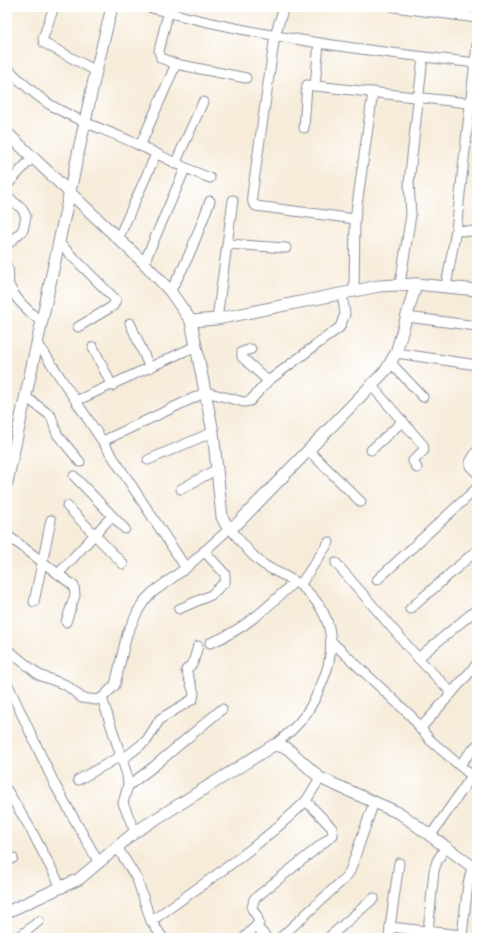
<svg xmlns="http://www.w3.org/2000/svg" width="484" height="945" font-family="Itim,sans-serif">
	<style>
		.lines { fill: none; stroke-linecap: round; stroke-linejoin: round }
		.minor-casing { stroke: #898e9c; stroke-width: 11 }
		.tertiary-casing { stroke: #898e9c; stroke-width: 13 }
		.minor { stroke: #fff; stroke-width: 9 }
		.tertiary { stroke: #fff; stroke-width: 11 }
	</style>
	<rect width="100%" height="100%" fill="#fff"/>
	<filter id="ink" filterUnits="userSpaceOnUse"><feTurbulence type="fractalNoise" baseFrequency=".025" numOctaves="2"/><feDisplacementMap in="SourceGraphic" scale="8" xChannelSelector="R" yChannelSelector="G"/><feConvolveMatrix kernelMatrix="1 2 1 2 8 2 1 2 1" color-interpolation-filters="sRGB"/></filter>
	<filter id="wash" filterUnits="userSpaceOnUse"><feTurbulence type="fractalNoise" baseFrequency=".012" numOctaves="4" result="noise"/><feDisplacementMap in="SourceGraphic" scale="16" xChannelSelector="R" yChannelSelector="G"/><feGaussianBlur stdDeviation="0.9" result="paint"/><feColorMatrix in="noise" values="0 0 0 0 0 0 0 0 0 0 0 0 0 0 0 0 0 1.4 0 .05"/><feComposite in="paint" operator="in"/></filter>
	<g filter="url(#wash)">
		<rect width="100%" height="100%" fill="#f7ecda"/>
	</g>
	<g filter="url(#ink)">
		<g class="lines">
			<g class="minor-casing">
				<g id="minor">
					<polyline points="54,7 43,38 44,43 96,71"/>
					<path d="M148,7C255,37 367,51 477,63"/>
					<polyline points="284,7 275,35 252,195 253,203 256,206 355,219"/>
					<polyline points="394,7 477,18"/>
					<polyline points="168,13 159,51 161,58 176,64 246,78"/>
					<path d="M7,68C20,81 34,94 49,104C78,122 110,131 141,146C164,157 185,169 210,178"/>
					<polyline points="315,86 319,43"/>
					<polyline points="304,128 307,85 477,104"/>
					<polyline points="140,146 176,64"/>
					<polyline points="175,164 203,102"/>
					<polyline points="7,185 32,158"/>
					<polyline points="7,196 22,209 26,216 23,230 7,245"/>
					<polyline points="456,230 477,232"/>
					<polyline points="119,237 156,154"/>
					<polyline points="59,243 116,300 113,306 78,327"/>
					<polyline points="228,244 286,248"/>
					<polyline points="144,263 185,169"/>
					<path d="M7,267C11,273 7,278 9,285C16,301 29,311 42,323"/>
					<polyline points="400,284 411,215 409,183 423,57"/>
					<polyline points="446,286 456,230 477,44"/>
					<polyline points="354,290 355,219 373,92"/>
					<path d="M170,291C188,263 198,232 210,201"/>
					<polyline points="407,317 477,326"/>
					<polyline points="217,319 233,200"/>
					<polyline points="130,323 150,368"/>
					<polyline points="37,342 186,568"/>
					<polyline points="93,347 112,386"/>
					<polyline points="251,349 242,352 242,357 268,381"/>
					<polyline points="396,353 477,365"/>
					<polyline points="391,363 423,397"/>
					<polyline points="371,385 423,445 424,450 413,461 417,468"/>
					<polyline points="26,397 51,416 57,434 80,462"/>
					<polyline points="76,401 196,346"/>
					<polyline points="103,441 206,392 244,402 250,401 268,381 340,327 345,314 342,293"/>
					<polyline points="308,450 361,502"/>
					<polyline points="371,450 403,421"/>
					<polyline points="477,451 470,462 470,466 477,473"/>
					<polyline points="148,460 213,432"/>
					<polyline points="74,476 125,529"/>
					<polyline points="181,489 217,469"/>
					<polyline points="67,506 123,564"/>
					<polyline points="7,535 74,586 75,595 66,622"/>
					<polyline points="336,563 418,658 452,693"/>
					<polyline points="58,574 112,516"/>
					<polyline points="377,580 477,488"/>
					<polyline points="300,585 329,542"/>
					<polyline points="34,602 51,520"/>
					<polyline points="179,609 211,595 225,582 225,574 204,551"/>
					<polyline points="410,609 477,550"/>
					<polyline points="332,642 411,716 430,740 472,776 431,835"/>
					<path d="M210,643C243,631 269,606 294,582"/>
					<path d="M7,649L39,675L66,685L82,698L96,700L102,698L115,685L127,634L138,611L145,600L153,592L186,568L230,528C239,539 247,551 258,560C270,571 287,575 300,585C331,610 338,641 324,678C312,709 301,725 274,745"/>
					<polyline points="418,658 477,609"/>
					<polyline points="7,683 55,785 99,863"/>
					<polyline points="102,698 127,775 128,786 123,803 135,832"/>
					<polyline points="420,729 477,664"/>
					<polyline points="122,760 147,740 160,719 193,699 194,693 186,670 193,663 198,646"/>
					<polyline points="459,765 477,745"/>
					<polyline points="78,780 121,756"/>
					<polyline points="128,786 153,767 222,709"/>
					<polyline points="7,790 30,828 61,887"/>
					<polyline points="117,847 137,879 151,921 163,938"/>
					<polyline points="7,861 13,858"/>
					<path d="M151,921C204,884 260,846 306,801"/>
					<polyline points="257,927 267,938"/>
					<polyline points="390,927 399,863"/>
					<polyline points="428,931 434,871 437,861 445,848"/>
					<polyline points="18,938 39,921"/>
					<polyline points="244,938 259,923 257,916 252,909 254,899 333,835 332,828 306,801 320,778"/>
					<polyline points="280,938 344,879 350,871 374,802"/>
					<polyline points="328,938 374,898"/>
					<polyline points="389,938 390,927 462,935 468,884 472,867"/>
				</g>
			</g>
			<g class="tertiary-casing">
				<g id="tertiary">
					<polyline points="7,133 144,263 170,291 191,321 213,432 222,517 225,523 230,528 238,523 386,370 396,353 416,284"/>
					<polyline points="191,321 217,319 379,286 416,284 477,290"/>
					<polyline points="7,482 96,71 112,7"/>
					<polyline points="7,912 79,879 135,832 274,745 287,748 320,778 401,814 477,870"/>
				</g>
			</g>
			<use href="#minor" class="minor"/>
			<use href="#tertiary" class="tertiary"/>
		</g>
	</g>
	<rect width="484" height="945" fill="none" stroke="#fff" stroke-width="24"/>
</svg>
